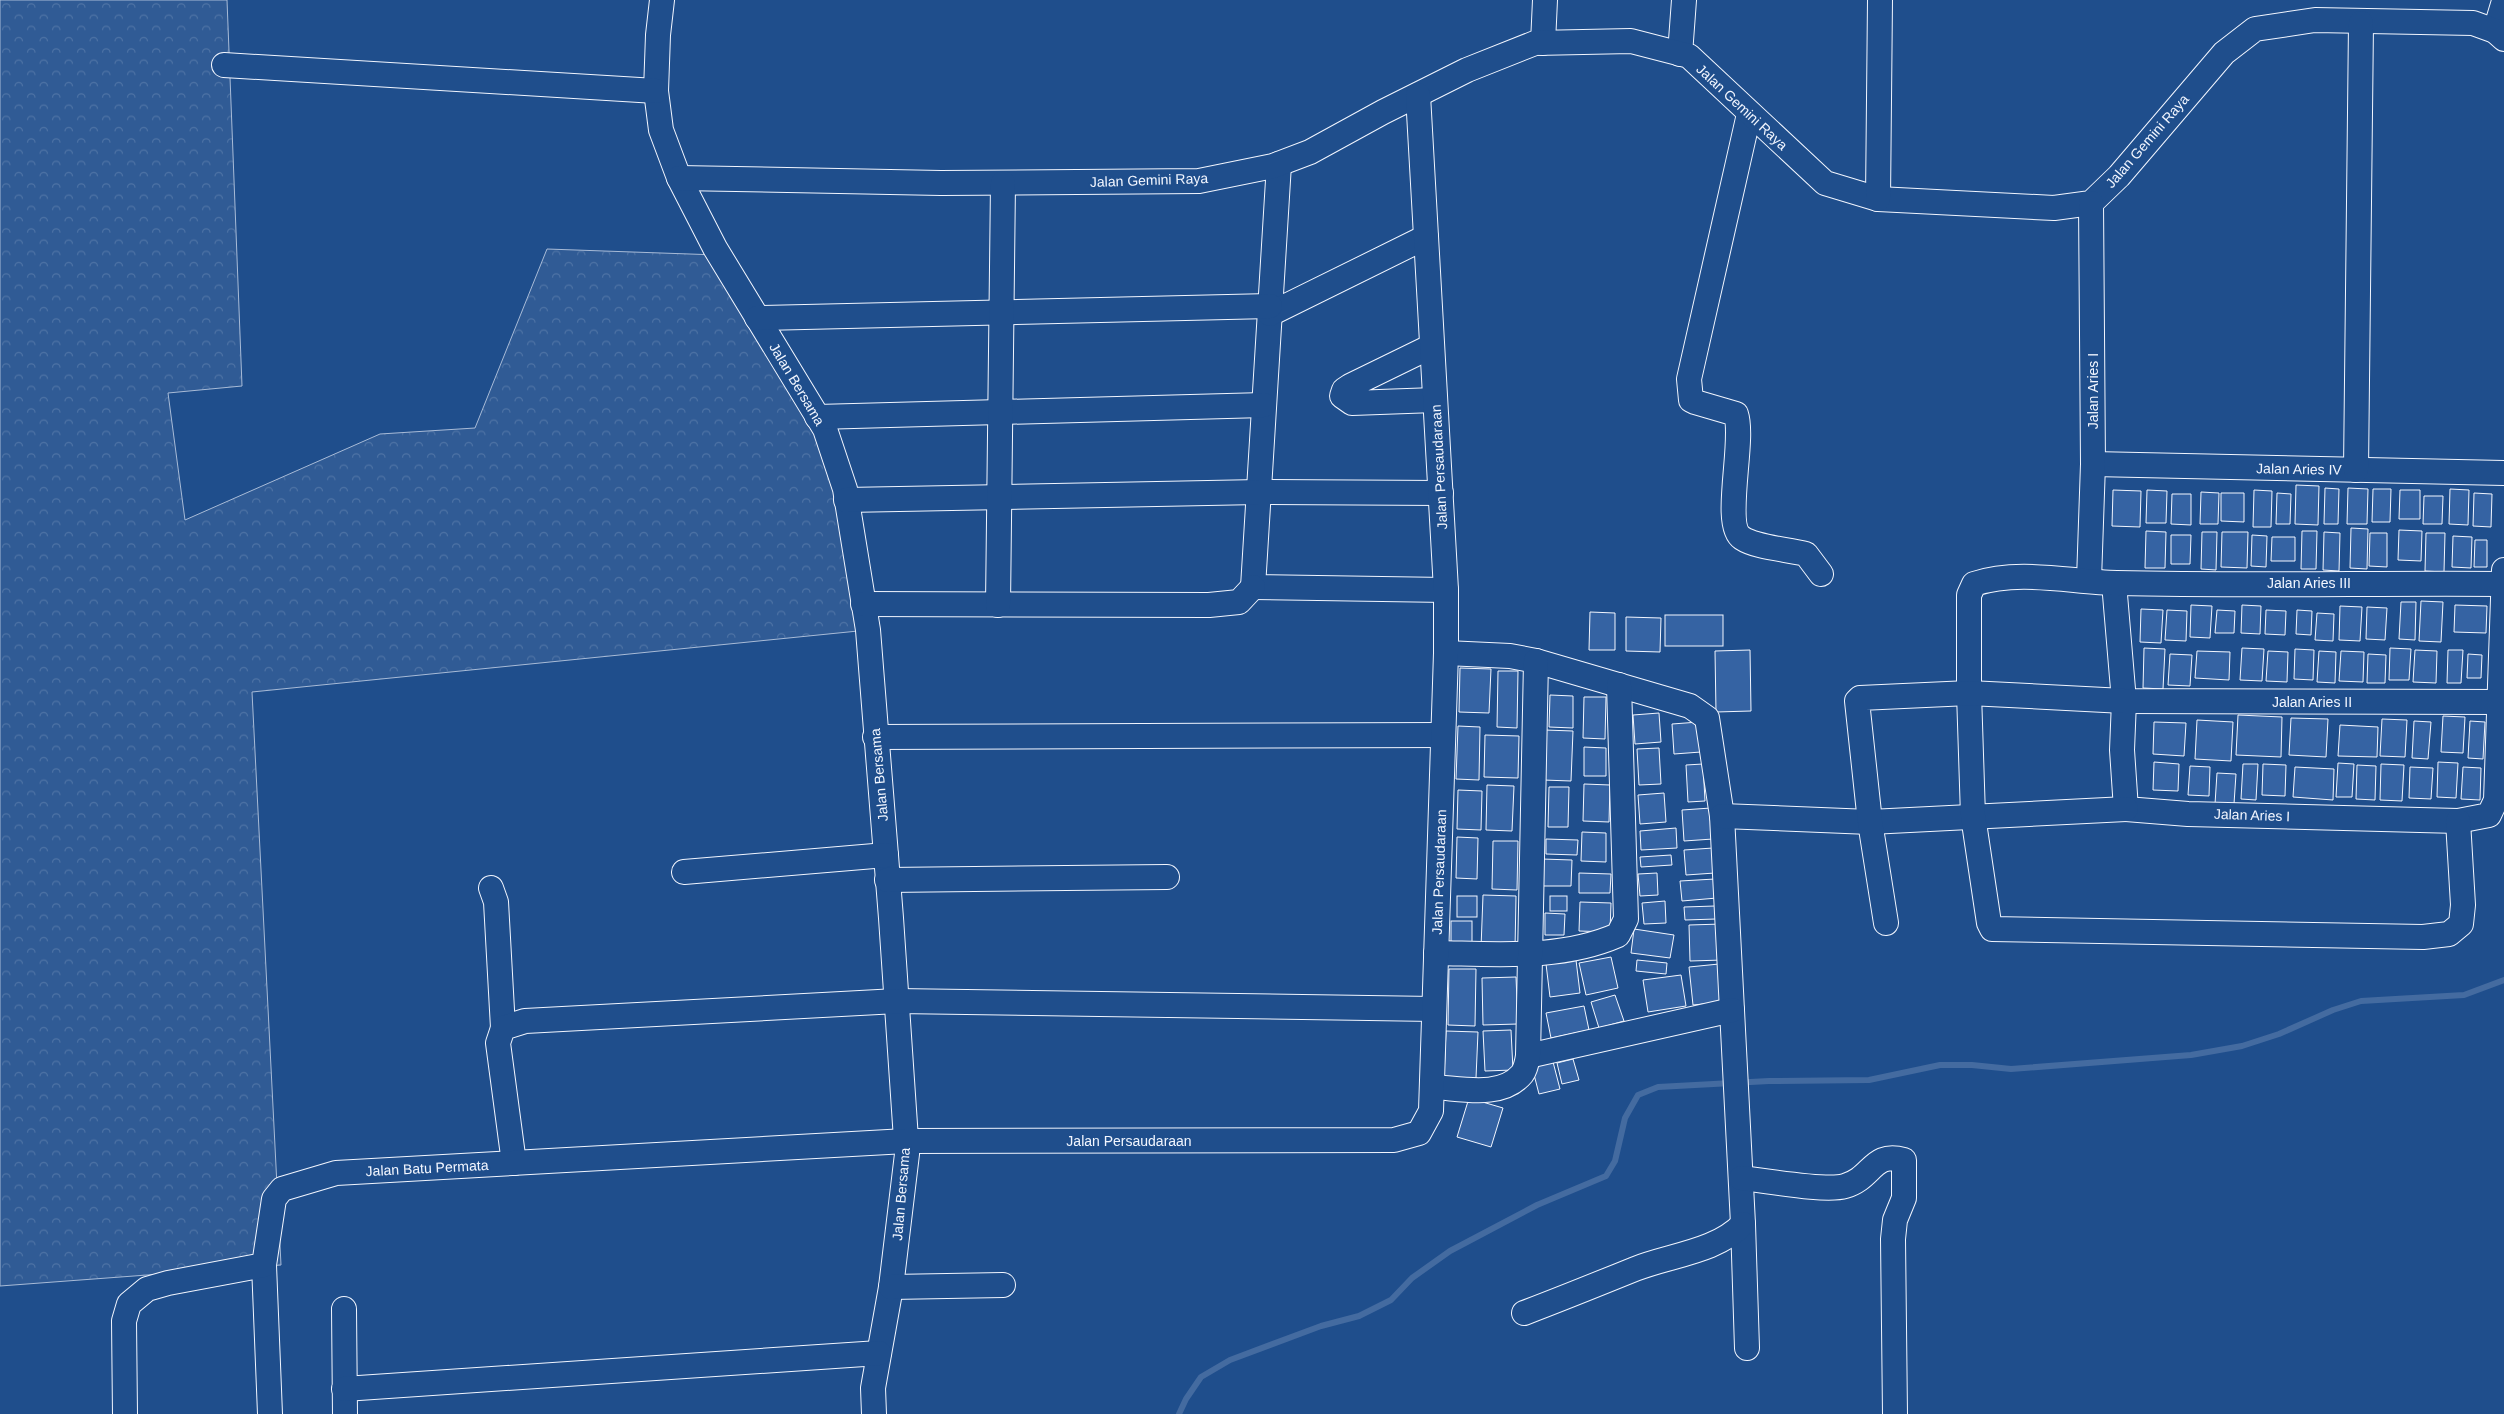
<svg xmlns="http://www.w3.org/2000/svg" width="2504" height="1414" font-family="Arial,sans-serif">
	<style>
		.forest { fill: url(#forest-crowns); stroke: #a8bbd7 }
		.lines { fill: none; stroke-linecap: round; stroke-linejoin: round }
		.stream { stroke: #446ba0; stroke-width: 6 }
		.building { fill: #3563a3; stroke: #f2f6ff }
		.minor-casing { stroke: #f2f6ff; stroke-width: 26 }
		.minor { stroke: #1f4e8c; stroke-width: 24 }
		.labels { text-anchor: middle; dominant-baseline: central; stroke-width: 4; stroke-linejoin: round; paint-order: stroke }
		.street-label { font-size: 14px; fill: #f2f6ff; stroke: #1f4e8c }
	</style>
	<defs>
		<pattern id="forest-crowns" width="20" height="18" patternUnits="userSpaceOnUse" patternTransform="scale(1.25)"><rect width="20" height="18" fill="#305b95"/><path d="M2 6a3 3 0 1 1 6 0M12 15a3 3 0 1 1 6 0" fill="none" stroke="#4e73a5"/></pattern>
	</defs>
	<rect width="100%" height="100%" fill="#1f4e8c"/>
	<polygon class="forest" points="0,0 227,0 242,386 168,393 185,520 380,434 475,428 547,249 718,255 825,429 868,630 252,692 281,1265 0,1286"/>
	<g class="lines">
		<polyline class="stream" points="1179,1414 1186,1399 1201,1377 1230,1360 1321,1326 1359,1316 1391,1300 1412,1278 1450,1251 1537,1205 1606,1176 1615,1161 1625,1118 1638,1095 1658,1087 1769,1081 1869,1080 1940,1065 1972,1065 2011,1069 2191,1055 2242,1046 2279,1034 2333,1010 2361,1001 2464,995 2504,980"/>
	</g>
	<g class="building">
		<polygon points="2296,485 2319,486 2318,525 2295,524"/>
		<polygon points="2325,488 2339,489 2338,524 2324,524"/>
		<polygon points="2348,488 2368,489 2367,524 2347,524"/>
		<polygon points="2373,489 2391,489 2390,522 2372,522"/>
		<polygon points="2450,489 2469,490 2468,525 2449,524"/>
		<polygon points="2113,490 2141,491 2140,527 2112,526"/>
		<polygon points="2147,490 2167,491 2166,523 2146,523"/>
		<polygon points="2254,490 2272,491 2271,527 2253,527"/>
		<polygon points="2400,490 2420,490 2420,519 2399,519"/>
		<polygon points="2201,492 2219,493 2218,524 2200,524"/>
		<polygon points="2221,493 2244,493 2244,522 2221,521"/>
		<polygon points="2277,493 2291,494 2290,524 2276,524"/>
		<polygon points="2474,493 2492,494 2491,527 2473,526"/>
		<polygon points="2172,494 2191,494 2191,525 2171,524"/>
		<polygon points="2424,496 2443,496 2442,524 2423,524"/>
		<polygon points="2351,528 2368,529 2367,569 2350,568"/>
		<polygon points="2399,530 2422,531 2421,561 2398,560"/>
		<polygon points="2146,531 2166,532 2165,568 2145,568"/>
		<polygon points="2302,531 2317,531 2316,569 2301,569"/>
		<polygon points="2202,532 2217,532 2216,570 2201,569"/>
		<polygon points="2222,532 2248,532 2247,568 2221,567"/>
		<polygon points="2324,532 2340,533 2339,571 2323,570"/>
		<polygon points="2370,533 2387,533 2387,567 2369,566"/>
		<polygon points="2426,533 2445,533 2444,572 2425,571"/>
		<polygon points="2171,535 2191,535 2190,564 2171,564"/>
		<polygon points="2252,535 2267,536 2266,567 2251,566"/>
		<polygon points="2453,536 2472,537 2471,568 2452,567"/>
		<polygon points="2272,537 2295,537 2295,561 2271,561"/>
		<polygon points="2475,540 2487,540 2487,567 2474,567"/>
		<polygon points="2421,601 2443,602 2441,642 2419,641"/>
		<polygon points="2401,602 2416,602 2415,640 2399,639"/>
		<polygon points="2191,605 2212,606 2210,638 2190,637"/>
		<polygon points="2242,605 2261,606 2260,634 2241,633"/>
		<polygon points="2455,605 2487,606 2486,633 2454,632"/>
		<polygon points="2340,606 2362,607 2360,641 2339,640"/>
		<polygon points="2367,607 2387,608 2385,640 2366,639"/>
		<polygon points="2141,609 2163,610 2161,643 2140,642"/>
		<polygon points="2167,610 2187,611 2186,641 2165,640"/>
		<polygon points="2217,610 2235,611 2234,633 2215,633"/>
		<polygon points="2266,610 2286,611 2285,635 2265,634"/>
		<polygon points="2297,610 2312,611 2311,635 2296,634"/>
		<polygon points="1590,612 1615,613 1615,650 1589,650"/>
		<polygon points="2317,613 2334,614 2333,641 2315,640"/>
		<rect x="1665" y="615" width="58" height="31"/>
		<polygon points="1626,617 1661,618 1660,652 1626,651"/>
		<polygon points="2144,648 2165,649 2163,689 2143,688"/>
		<polygon points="2242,648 2264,649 2262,681 2240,680"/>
		<polygon points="2390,648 2411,649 2409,680 2389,680"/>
		<polygon points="2295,649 2314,650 2313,680 2294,679"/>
		<polygon points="1750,650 1751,711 1716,712 1715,651"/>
		<polygon points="2415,650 2437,651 2436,683 2413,682"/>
		<polygon points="2448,650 2463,650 2461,683 2447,683"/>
		<polygon points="2197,651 2230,652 2229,680 2195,678"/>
		<polygon points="2268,651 2288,652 2287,682 2266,681"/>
		<polygon points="2319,651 2336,652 2335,683 2317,682"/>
		<polygon points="2341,651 2364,652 2363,682 2339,681"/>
		<polygon points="2170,654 2192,655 2190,686 2168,685"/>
		<polygon points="2368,654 2386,655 2385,683 2367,683"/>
		<polygon points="2468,654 2482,655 2481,678 2467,678"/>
		<polygon points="1460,668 1491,669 1489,713 1459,712"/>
		<polygon points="1498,671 1518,671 1517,728 1497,727"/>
		<polygon points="1550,695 1573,696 1573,728 1549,727"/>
		<polygon points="1584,697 1606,697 1605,739 1583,738"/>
		<polygon points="1659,713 1661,742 1635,744 1633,715"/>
		<polygon points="2238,715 2282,717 2281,757 2236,755"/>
		<polygon points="2443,716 2465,717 2463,753 2441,752"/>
		<polygon points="2291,718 2328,719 2326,757 2289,755"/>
		<polygon points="2382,719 2407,720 2405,757 2380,756"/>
		<polygon points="2197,720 2233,722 2231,761 2195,759"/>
		<polygon points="2414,721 2431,722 2428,759 2412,758"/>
		<polygon points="2470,721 2485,722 2483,759 2468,758"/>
		<polygon points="1699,722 1701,752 1674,754 1672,724"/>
		<polygon points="2154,722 2186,723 2184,756 2153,754"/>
		<polygon points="2340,725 2378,727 2377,757 2338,756"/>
		<polygon points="1458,726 1480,727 1479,780 1456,779"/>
		<polygon points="1545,730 1573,731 1571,781 1543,780"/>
		<polygon points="1485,735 1519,736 1518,778 1484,777"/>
		<polygon points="1584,747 1606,748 1606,776 1584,776"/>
		<polygon points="1659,748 1661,784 1639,785 1637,749"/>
		<polygon points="2154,762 2179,764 2178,791 2153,790"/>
		<polygon points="2438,762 2458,763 2456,798 2437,797"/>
		<polygon points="2338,763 2354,764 2352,797 2336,797"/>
		<polygon points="1703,764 1705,801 1688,802 1686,765"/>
		<polygon points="2243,764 2258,764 2256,800 2241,799"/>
		<polygon points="2263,764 2286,765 2285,796 2262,795"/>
		<polygon points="2381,764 2404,765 2402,801 2380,800"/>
		<polygon points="2357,765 2376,766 2375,800 2356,799"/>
		<polygon points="2190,766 2210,767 2209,796 2188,795"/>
		<polygon points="2295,767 2334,769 2333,800 2293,797"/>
		<polygon points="2410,767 2433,768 2431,799 2409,798"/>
		<polygon points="2463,767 2481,768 2480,800 2461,799"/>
		<polygon points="2217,773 2236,774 2234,804 2215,804"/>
		<polygon points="1584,784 1610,785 1609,822 1583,821"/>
		<polygon points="1487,785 1514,786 1512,831 1486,830"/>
		<polygon points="1549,787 1569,787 1568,827 1548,827"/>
		<polygon points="1458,790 1482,791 1481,830 1457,829"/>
		<polygon points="1664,793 1666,822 1640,824 1638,795"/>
		<polygon points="1711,808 1713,839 1684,841 1682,810"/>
		<polygon points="1676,828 1677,848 1641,850 1640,831"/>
		<polygon points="1582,832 1606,833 1606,862 1581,861"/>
		<polygon points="1457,837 1478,838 1477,879 1456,878"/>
		<polygon points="1546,839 1578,840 1577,855 1546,854"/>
		<polygon points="1493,841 1518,841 1517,890 1492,889"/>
		<polygon points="1713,848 1715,873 1686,875 1684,850"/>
		<polygon points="1671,855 1672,865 1641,867 1640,857"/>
		<polygon points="1542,859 1572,860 1571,886 1541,886"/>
		<polygon points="1579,873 1611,874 1610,893 1579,893"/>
		<polygon points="1657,873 1658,895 1640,896 1638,874"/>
		<polygon points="1715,879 1717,898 1682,901 1680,881"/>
		<polygon points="1483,895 1516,896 1515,949 1481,948"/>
		<rect x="1457" y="896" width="20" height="21"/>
		<rect x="1550" y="896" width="17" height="15"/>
		<polygon points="1665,901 1666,923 1644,924 1642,903"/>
		<polygon points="1580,902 1611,903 1610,932 1579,931"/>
		<polygon points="1715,906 1716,919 1685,920 1684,907"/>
		<polygon points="1545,913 1565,914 1564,935 1545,935"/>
		<rect x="1451" y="921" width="21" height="26"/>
		<polygon points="1722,924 1723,960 1690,961 1689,925"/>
		<polygon points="1634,929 1674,935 1670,958 1631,953"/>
		<polygon points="1611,957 1618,988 1586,995 1579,963"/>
		<polygon points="1576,960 1580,993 1550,997 1546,964"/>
		<polygon points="1637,960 1667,963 1666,974 1636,971"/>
		<polygon points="1719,964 1723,1002 1693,1005 1689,967"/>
		<polygon points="1449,969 1476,969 1475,1026 1448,1025"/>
		<polygon points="1681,975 1686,1006 1648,1012 1643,980"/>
		<polygon points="1516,977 1518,1024 1483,1025 1482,978"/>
		<polygon points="1615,995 1624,1021 1599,1028 1591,1002"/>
		<polygon points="1584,1006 1589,1030 1551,1038 1546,1013"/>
		<polygon points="1511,1030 1513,1070 1485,1071 1483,1031"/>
		<polygon points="1446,1031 1478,1032 1476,1078 1444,1077"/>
		<polygon points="1552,1058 1560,1089 1539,1094 1531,1063"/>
		<polygon points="1573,1059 1579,1080 1562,1084 1557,1063"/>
		<polygon points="1469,1098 1503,1108 1491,1147 1457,1137"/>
	</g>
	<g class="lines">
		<g class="minor-casing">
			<g id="minor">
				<polyline points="662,0 658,35 656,91 661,130 679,178 715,248 825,429 845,489 868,630 891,918 907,1154 891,1287 873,1388 874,1414"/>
				<polyline points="2495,31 2504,1"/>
				<polyline points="1543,43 1545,0"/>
				<polyline points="1680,54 1684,0"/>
				<polyline points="224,65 656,91"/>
				<path d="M1749,114L1689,379L1691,400L1695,402L1736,414C1745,441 1722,525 1742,538C1757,548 1787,549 1806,554L1821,574"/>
				<polyline points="1279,164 1253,587 1446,590"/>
				<polyline points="679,178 941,183 1199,181 1273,166 1310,152 1383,112 1467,70 1535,43 1631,41 1689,56 1825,183 1878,199 2054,208 2091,203 2119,176 2224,53 2255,29 2315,20 2473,23 2495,31 2504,39"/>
				<polyline points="1878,199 1880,0"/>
				<polyline points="1270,314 1426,237"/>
				<polyline points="757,318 1270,306"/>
				<polyline points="1432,346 1350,386 1344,390 1342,396 1352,403 1435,400"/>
				<polyline points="817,417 1264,405"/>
				<polyline points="2093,464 2504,473"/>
				<polyline points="2356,470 2361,23"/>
				<polyline points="846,500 1259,492 1441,493"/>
				<polyline points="2089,580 2093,464 2091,203"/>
				<polyline points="2114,583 2124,701 2122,750 2126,809 2188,814 2458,821 2489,815 2496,800 2504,570"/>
				<polyline points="863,604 1209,605 1239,602 1253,587"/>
				<polyline points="998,605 1003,183"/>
				<polyline points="1446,653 1510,656 1536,661 1690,706 1707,718 1722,816 1743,1224 1747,1348"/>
				<polyline points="875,737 1443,735"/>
				<polyline points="1722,816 1870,822 2126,809"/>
				<path d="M2458,821L2463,905L2461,924L2449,934L2423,937L1992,929L1989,923L1973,816L1969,693V595L1974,584C2020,569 2070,582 2117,583C2246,586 2375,583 2504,584"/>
				<polyline points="684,872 886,855"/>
				<polyline points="887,880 1167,877"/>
				<polyline points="491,888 496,902 503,1028"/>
				<polyline points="1886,923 1870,822 1857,701 1860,698 1969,693 2124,701 2504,702"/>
				<path d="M1436,953C1497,954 1561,960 1618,935L1626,919L1619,685"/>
				<polyline points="1528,1056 1732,1010"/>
				<path d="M1432,1087C1460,1088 1501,1099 1522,1074C1525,1070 1527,1062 1528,1056L1536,661"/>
				<polyline points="514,1163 498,1043 503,1028 525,1021 897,1001 1434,1009"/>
				<path d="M1741,1178C1764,1180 1825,1192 1845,1186C1873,1178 1872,1151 1904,1160V1198L1895,1220L1893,1239L1895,1414"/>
				<polyline points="264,1265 270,1414"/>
				<polyline points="891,1287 1003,1285"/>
				<polyline points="344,1309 345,1414"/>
				<path d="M1524,1313C1561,1299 1598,1284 1635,1269C1670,1255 1716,1252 1743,1224"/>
				<polyline points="344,1389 879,1353"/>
				<polyline points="125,1414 124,1321 129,1304 147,1289 168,1283 264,1265 274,1199 282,1189 336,1173 906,1141 1394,1140 1419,1133 1431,1111 1446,653 1446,590 1418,95"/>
			</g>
		</g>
		<use href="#minor" class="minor"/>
	</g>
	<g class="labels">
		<g class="street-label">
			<text transform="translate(1742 107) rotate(43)">Jalan Gemini Raya</text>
			<text transform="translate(2147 141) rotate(-49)">Jalan Gemini Raya</text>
			<text transform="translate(1149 180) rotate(-2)">Jalan Gemini Raya</text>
			<text transform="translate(797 384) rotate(59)">Jalan Bersama</text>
			<text transform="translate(2093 391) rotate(-90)">Jalan Aries I</text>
			<text transform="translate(1439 467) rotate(-93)">Jalan Persaudaraan</text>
			<text transform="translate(2299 469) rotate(1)">Jalan Aries IV</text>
			<text x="2309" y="583">Jalan Aries III</text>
			<text x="2312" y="702">Jalan Aries II</text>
			<text transform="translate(879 775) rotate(-95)">Jalan Bersama</text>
			<text transform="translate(2252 815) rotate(2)">Jalan Aries I</text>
			<text transform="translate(1439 872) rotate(-88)">Jalan Persaudaraan</text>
			<text x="1129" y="1141">Jalan Persaudaraan</text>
			<text transform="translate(427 1168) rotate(-3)">Jalan Batu Permata</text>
			<text transform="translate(901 1194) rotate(-85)">Jalan Bersama</text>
		</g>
	</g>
</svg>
